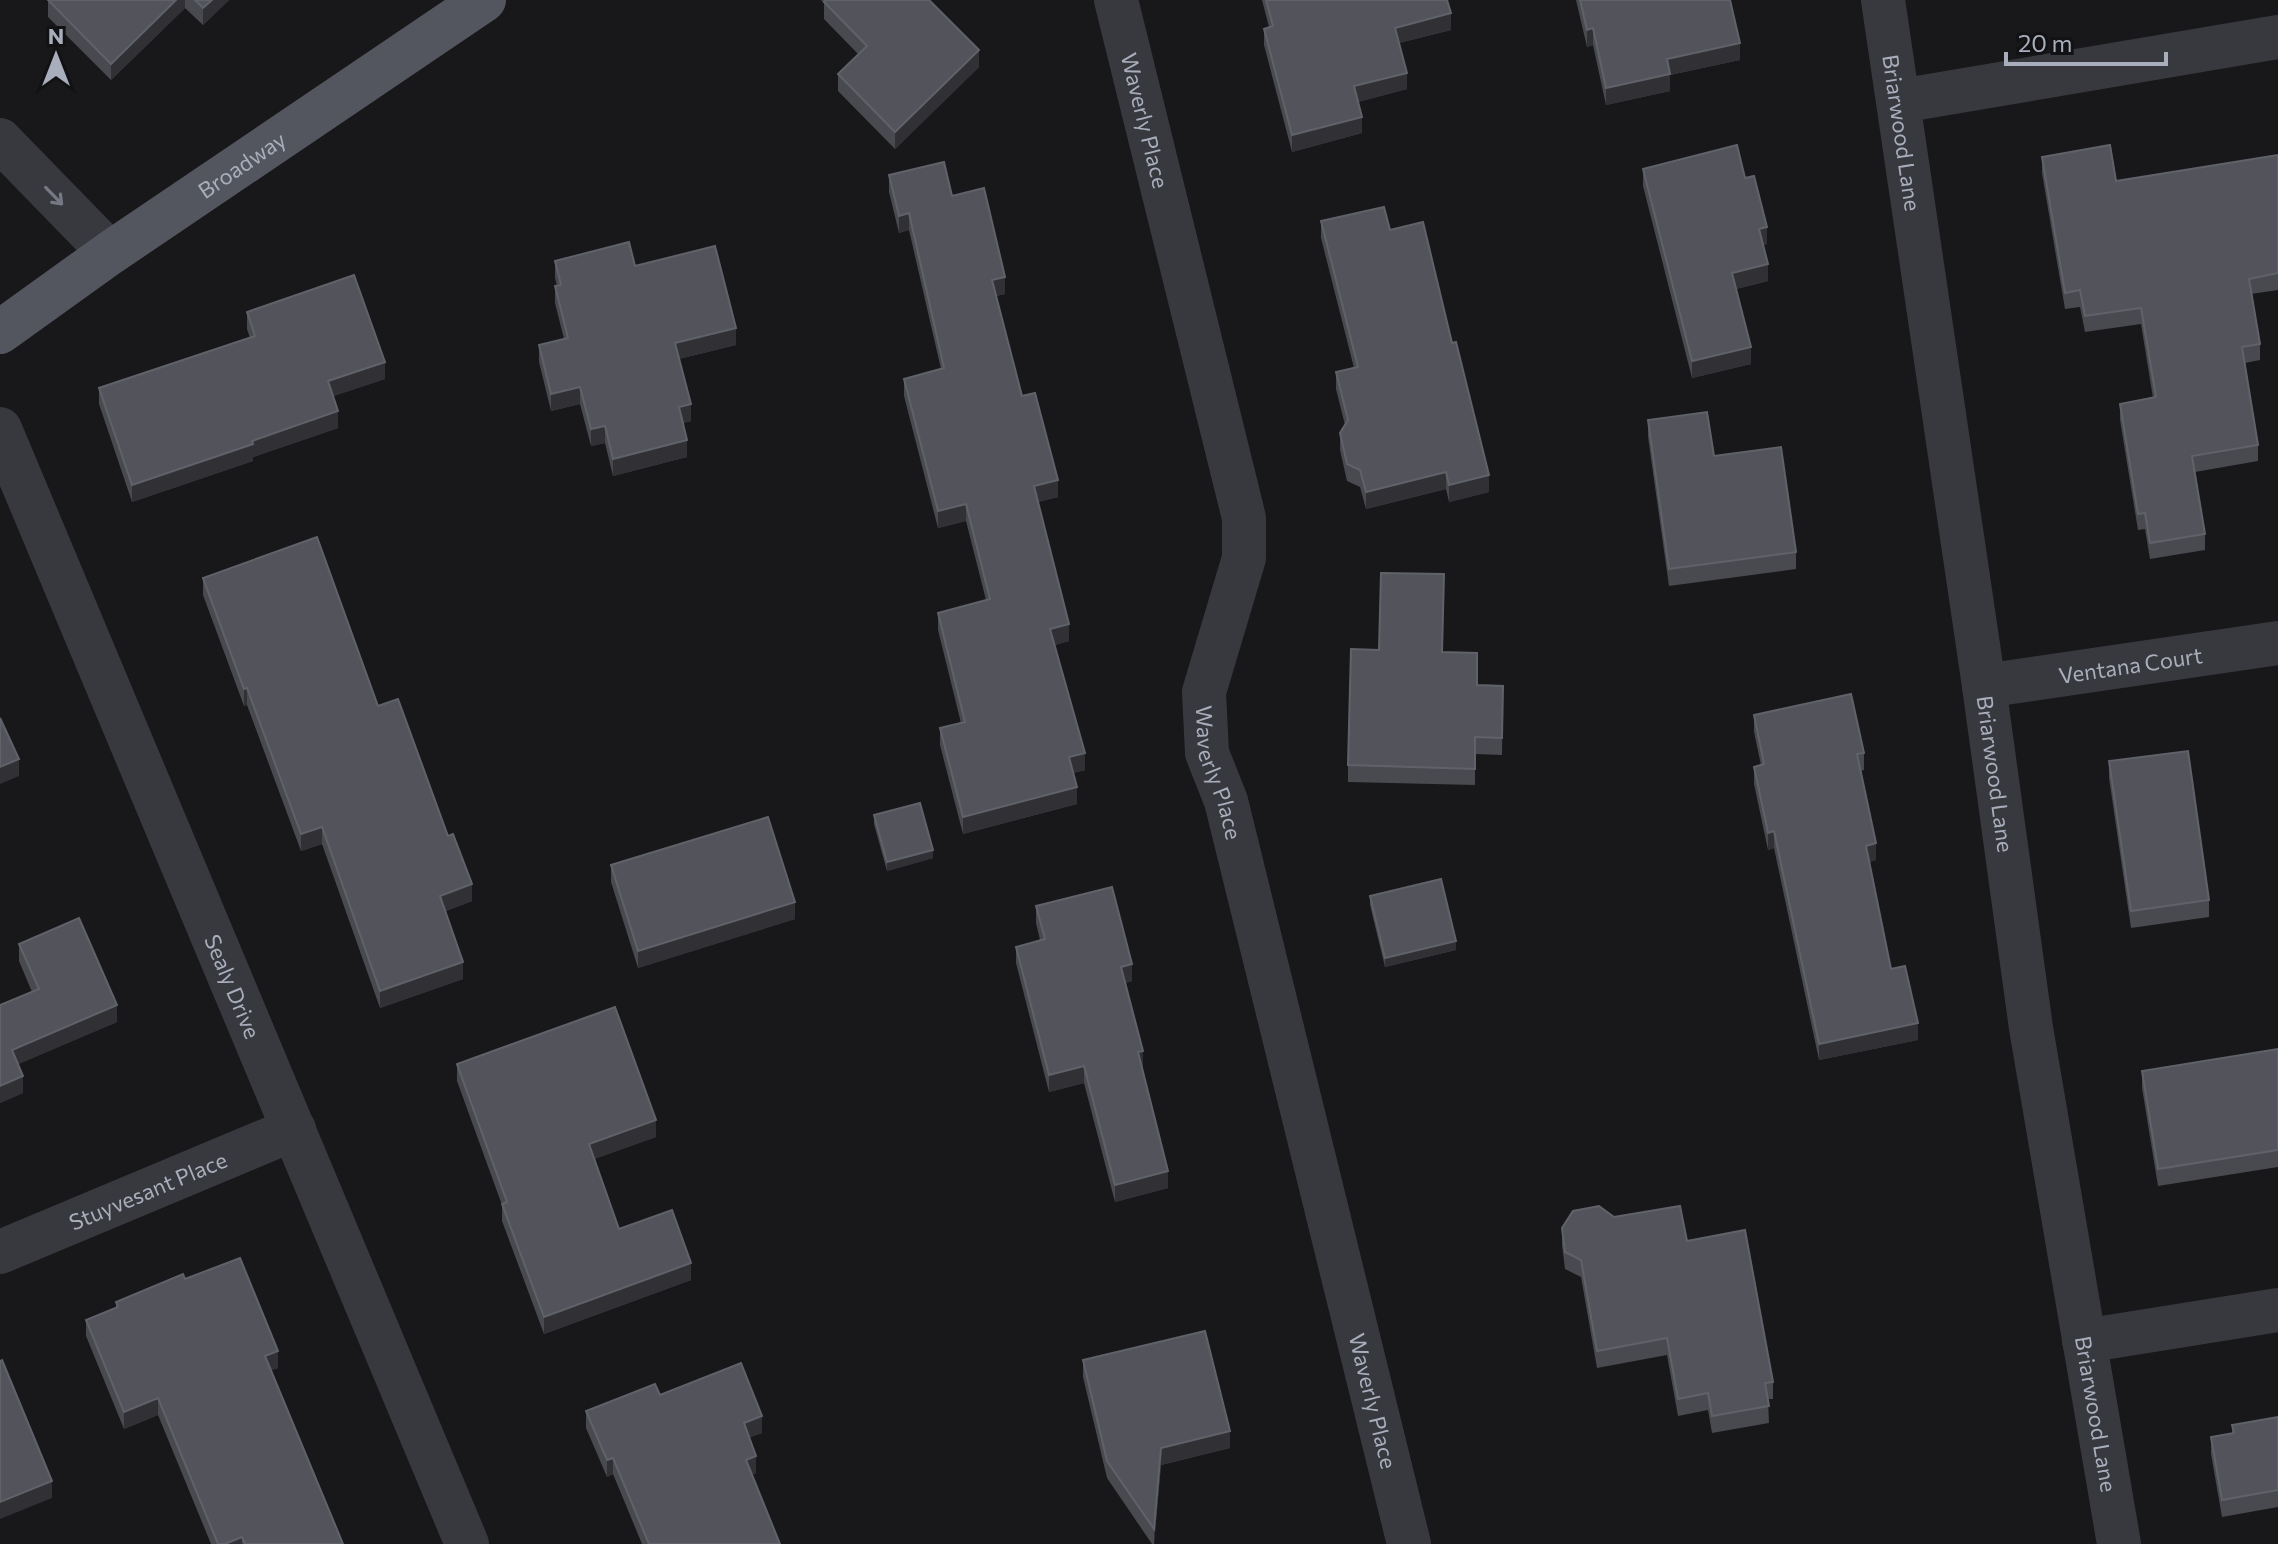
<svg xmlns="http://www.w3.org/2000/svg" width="2278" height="1544" font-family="Commissioner,sans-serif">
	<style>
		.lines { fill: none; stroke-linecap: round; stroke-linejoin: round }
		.minor { stroke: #38393f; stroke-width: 44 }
		.major { stroke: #54565f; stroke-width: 44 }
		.wall { fill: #484a4f }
		.shaded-wall { fill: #313135 }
		.building { fill: #53545b; stroke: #60626a; stroke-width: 2 }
		.oneway { stroke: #767983 }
		.labels { text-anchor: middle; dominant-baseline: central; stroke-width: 6; stroke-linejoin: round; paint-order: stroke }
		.street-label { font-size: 22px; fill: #a8aebb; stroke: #121215 }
	</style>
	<rect width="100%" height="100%" fill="#18171a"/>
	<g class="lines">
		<g class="minor">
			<path id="s1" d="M1116,0L1244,518V558L1204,692L1207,753L1226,801L1409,1544"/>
			<path id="s2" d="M1883,0L1984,686L2031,1028L2119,1544"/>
			<polyline points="1900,101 2278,37"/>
			<polyline points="0,140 110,253"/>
			<path id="s3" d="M0,429L467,1544"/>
			<path id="s4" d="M1984,686L2278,643"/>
			<path id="s5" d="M0,1252L294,1129"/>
			<polyline points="2084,1341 2278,1310"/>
		</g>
		<path class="major" id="s6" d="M0,332L110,253L484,0"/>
	</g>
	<g class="wall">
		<polygon points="48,0 229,0 203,25 185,8 111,80 48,17"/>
		<polygon points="821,0 929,0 979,67 895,149 838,91 838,74 858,54 824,19 824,3"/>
		<polygon points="1262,0 1447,0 1451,30 1399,43 1407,89 1358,102 1362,133 1292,152 1264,45 1264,29 1269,27"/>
		<polygon points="1576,0 1730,0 1740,60 1670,75 1670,91 1606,105 1593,45 1587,47"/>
		<polygon points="2278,155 2278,290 2251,294 2260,344 2260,360 2245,363 2258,445 2258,461 2195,472 2205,534 2205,550 2150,559 2145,529 2138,530 2120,420 2120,404 2153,398 2141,324 2085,332 2080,307 2065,309 2042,173 2042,157 2116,181"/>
		<polygon points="1643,169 1745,178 1767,244 1763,245 1768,281 1736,289 1751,364 1692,378 1643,186"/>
		<polygon points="889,175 952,196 1005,294 996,296 1022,396 1058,497 1038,502 1069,641 1055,645 1085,770 1073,773 1077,804 963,834 940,745 940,728 961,723 938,630 938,613 986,600 966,521 938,528 904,396 904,379 941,369 909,230 899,233 889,192"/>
		<polygon points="1321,221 1390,230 1452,343 1489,492 1449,502 1446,489 1366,509 1360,487 1347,481 1340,450 1340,433 1345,425 1336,389 1336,372 1354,368 1321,238"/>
		<polygon points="555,261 635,266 736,345 679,359 691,421 683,423 687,457 613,476 605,443 591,446 580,404 551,411 539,362 539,345 564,339 555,303 555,286 557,286 555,278"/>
		<polygon points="247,312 385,379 333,396 338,428 253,457 253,461 132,502 99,404 99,388 250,338 247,329"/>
		<polygon points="1648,420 1714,456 1796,552 1796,569 1669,586 1648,437"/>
		<polygon points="203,578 378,706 472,901 446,911 463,979 380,1008 322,844 301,851 247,705 244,706 203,595"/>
		<polygon points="1442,652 1477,685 1503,686 1502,755 1475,754 1475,785 1348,782 1348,765"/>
		<polygon points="1754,715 1864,753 1864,770 1860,771 1876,860 1869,862 1891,969 1918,1040 1819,1060 1774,848 1768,850 1754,784 1754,767 1761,765 1754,732"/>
		<polygon points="2109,761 2209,900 2209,917 2131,928 2109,778"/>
		<polygon points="874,815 933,858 887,871 874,824"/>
		<polygon points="611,865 795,919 638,968 611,882"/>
		<polygon points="1370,896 1456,950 1385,967 1370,905"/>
		<polygon points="1036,906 1132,981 1125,983 1143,1068 1142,1068 1168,1188 1115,1202 1084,1083 1049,1092 1016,963 1016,947 1040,940 1036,923"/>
		<polygon points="19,944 117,1022 18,1064 23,1093 0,1103 0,1005 32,992 19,961"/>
		<polygon points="2278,1049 2278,1167 2158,1186 2142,1088 2142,1071"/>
		<polygon points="457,1064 656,1137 594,1159 619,1229 691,1280 544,1334 502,1221 502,1205 457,1081"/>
		<polygon points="1614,1217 1687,1241 1773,1382 1773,1399 1768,1399 1769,1423 1712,1433 1708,1410 1678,1416 1667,1355 1597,1368 1581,1277 1565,1269 1562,1245 1562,1228"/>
		<polygon points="185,1279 278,1368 271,1370 343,1544 211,1544 158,1415 124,1429 86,1336 86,1320 116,1308 116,1302"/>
		<polygon points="1083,1360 1230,1448 1161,1465 1154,1544 1152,1544 1107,1478 1083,1377"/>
		<polygon points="660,1395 762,1433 749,1437 756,1473 752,1475 780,1544 642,1544 613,1474 607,1477 586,1428 586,1411"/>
		<polygon points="2278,1417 2278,1507 2222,1517 2211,1454 2211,1437 2232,1433 2232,1425"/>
	</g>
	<g class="shaded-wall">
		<polygon points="176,0 185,0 185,8 111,80 111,64"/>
		<polygon points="212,0 229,0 203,25 203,8"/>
		<polygon points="1451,13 1451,30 1395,44 1395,28"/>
		<polygon points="1593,28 1593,45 1587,47 1587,30"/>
		<polygon points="1740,43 1740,60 1670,75 1670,91 1606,105 1606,88 1667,59"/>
		<polygon points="979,50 979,67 895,149 895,132"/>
		<polygon points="1407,73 1407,89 1354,103 1354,86"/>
		<polygon points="1362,117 1362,133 1292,152 1292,135"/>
		<polygon points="909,213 909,230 899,233 899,216"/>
		<polygon points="1767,227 1767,244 1759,246 1759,229"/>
		<polygon points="1768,264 1768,281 1732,290 1732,273"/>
		<polygon points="1005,277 1005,294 992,297 992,280"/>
		<polygon points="736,328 736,345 675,360 675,343"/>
		<polygon points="1751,347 1751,364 1692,378 1692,361"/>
		<polygon points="385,362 385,379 328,398 328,381"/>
		<polygon points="580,387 580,404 551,411 551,394"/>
		<polygon points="691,404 691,421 679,424 679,407"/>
		<polygon points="338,411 338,428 253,457 253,461 132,502 132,485"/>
		<polygon points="605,426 605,443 591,446 591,429"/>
		<polygon points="687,440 687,457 613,476 613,459"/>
		<polygon points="1446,472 1446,489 1366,509 1366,492"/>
		<polygon points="1489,475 1489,492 1449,502 1449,485"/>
		<polygon points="1058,480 1058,497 1034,503 1034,486"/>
		<polygon points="966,504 966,521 938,528 938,511"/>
		<polygon points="1069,624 1069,641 1050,646 1050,629"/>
		<polygon points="247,688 247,705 244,706 244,689"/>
		<polygon points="1085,753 1085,770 1069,774 1069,757"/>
		<polygon points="19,759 19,776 0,784 0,767"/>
		<polygon points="1077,787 1077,804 963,834 963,817"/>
		<polygon points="322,827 322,844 301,851 301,834"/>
		<polygon points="1774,831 1774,848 1768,850 1768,833"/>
		<polygon points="1876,843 1876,860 1866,862 1866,846"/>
		<polygon points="933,850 933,858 887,871 887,862"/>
		<polygon points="472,884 472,901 440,913 440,896"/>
		<polygon points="795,902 795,919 638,968 638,951"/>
		<polygon points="1456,941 1456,950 1385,967 1385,958"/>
		<polygon points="463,962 463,979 380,1008 380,991"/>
		<polygon points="1132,964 1132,981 1121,984 1121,967"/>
		<polygon points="117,1005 117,1022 12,1067 12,1050"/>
		<polygon points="1918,1023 1918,1040 1819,1060 1819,1044"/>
		<polygon points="1143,1051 1143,1068 1138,1069 1138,1052"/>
		<polygon points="1084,1066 1084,1083 1049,1092 1049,1075"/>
		<polygon points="23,1076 23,1093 0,1103 0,1086"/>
		<polygon points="656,1120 656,1137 589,1161 589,1144"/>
		<polygon points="1168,1171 1168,1188 1115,1202 1115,1185"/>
		<polygon points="691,1263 691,1280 544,1334 544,1317"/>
		<polygon points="278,1351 278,1368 265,1373 265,1356"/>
		<polygon points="158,1398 158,1415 124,1429 124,1412"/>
		<polygon points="762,1416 762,1433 744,1440 744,1423"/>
		<polygon points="1230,1431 1230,1448 1161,1465 1154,1544 1154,1529 1161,1448"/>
		<polygon points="756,1456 756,1473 746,1477 746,1460"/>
		<polygon points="613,1458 613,1474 607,1477 607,1460"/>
		<polygon points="52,1481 52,1498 0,1519 0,1502"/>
		<polygon points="242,1537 242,1544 225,1544"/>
	</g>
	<g class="building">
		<polygon points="48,0 176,0 111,64"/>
		<polygon points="195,0 212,0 203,8"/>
		<polygon points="826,0 929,0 979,50 895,132 838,74 867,46 824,2"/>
		<polygon points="1266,0 1447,0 1451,13 1395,28 1407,73 1354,86 1362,117 1292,135 1264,29 1273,26"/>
		<polygon points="1580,0 1730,0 1740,43 1667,59 1670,74 1606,88 1593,28 1587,30"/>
		<polygon points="1737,145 1745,178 1754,176 1767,227 1759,229 1768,264 1732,273 1751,347 1692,361 1643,169"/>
		<polygon points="2110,145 2116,181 2278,155 2278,273 2249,279 2260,344 2242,347 2258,445 2192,456 2205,534 2150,543 2145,513 2138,514 2120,404 2156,397 2141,308 2085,316 2080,290 2065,293 2042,157"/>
		<polygon points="944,162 952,196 984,188 1005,277 992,280 1022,396 1035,393 1058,480 1034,486 1069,624 1050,629 1085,753 1069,757 1077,787 963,817 940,728 965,722 938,613 990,599 966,504 938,511 904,379 944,368 909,213 899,216 889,175"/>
		<polygon points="1384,207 1390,230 1423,222 1452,343 1456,342 1489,475 1449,485 1446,472 1366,492 1360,470 1347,464 1340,433 1348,420 1336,372 1358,367 1321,221"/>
		<polygon points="629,242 635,266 715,246 736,328 675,343 691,404 679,407 687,440 613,459 605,426 591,429 580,387 551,394 539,345 568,338 555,286 561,285 555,261"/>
		<polygon points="354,275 385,362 328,381 338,411 252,441 253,444 132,485 99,388 255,336 247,312"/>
		<polygon points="1707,412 1714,456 1781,447 1796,552 1669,569 1648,420"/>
		<polygon points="317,537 378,706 398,699 448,836 453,834 472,884 440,896 463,962 380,991 322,827 301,834 247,688 244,689 203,578"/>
		<polygon points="1381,573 1444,574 1442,652 1477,653 1477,685 1503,686 1502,738 1475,737 1475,769 1348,765 1351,649 1379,650"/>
		<polygon points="1851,694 1864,753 1857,754 1876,843 1866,846 1891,969 1905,966 1918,1023 1819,1044 1774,831 1768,833 1754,767 1764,764 1754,715"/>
		<polygon points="0,718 19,759 0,767"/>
		<polygon points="2188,751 2209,900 2131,911 2109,761"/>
		<polygon points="920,803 933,850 887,862 874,815"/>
		<polygon points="768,817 795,902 638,951 611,865"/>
		<polygon points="1441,879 1456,941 1385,958 1370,896"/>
		<polygon points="1112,887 1132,964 1121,967 1143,1051 1138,1052 1168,1171 1115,1185 1084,1066 1049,1075 1016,947 1045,939 1036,906"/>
		<polygon points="79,918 117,1005 12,1050 23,1076 0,1086 0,1005 39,989 19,944"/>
		<polygon points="615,1007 656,1120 589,1144 619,1229 672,1210 691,1263 544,1317 502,1204 507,1202 457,1064"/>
		<polygon points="2278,1049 2278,1150 2158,1169 2142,1071"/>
		<polygon points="1599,1206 1614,1217 1680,1206 1687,1241 1745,1230 1773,1382 1765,1383 1769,1406 1712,1416 1708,1393 1678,1399 1667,1338 1597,1351 1581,1260 1565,1252 1562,1228 1573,1211"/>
		<polygon points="240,1258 278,1351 265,1356 343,1544 245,1544 242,1537 225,1544 218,1544 158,1398 124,1412 86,1320 118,1307 116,1302 183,1274 185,1279"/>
		<polygon points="1205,1331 1230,1431 1161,1448 1154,1529 1107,1461 1083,1360"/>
		<polygon points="2,1360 52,1481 0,1502 0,1361"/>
		<polygon points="741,1363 762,1416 744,1423 756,1456 746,1460 780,1544 649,1544 613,1458 607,1460 586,1411 655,1384 660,1395"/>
		<polygon points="2278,1417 2278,1490 2222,1500 2211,1437 2234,1433 2232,1425"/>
	</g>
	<defs><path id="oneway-shaft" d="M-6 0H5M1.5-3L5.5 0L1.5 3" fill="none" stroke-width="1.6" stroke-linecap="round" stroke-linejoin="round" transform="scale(2)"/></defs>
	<use class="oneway" href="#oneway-shaft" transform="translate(54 196) rotate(46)"/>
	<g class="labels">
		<g class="street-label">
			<text stroke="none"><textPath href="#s1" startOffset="124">Waverly Place</textPath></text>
			<text stroke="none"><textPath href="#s2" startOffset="134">Briarwood Lane</textPath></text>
			<text stroke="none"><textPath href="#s6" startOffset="294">Broadway</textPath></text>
			<text stroke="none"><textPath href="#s4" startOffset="148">Ventana Court</textPath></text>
			<text stroke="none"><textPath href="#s1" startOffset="796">Waverly Place</textPath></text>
			<text stroke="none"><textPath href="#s2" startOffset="782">Briarwood Lane</textPath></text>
			<text stroke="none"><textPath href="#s3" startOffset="604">Sealy Drive</textPath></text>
			<text stroke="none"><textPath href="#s5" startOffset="160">Stuyvesant Place</textPath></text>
			<text stroke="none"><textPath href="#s1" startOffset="1444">Waverly Place</textPath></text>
			<text stroke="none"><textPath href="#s2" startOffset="1430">Briarwood Lane</textPath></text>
		</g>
	</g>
	<g transform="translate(56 56)" stroke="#121215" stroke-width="6" paint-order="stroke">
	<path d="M0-6L14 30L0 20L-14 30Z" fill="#a8aebb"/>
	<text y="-12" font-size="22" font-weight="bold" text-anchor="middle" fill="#a8aebb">N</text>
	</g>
	<path d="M2006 52v12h160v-12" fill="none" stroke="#a8aebb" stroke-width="4"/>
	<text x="2018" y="52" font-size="24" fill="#a8aebb" stroke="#121215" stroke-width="6" paint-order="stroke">20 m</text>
</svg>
